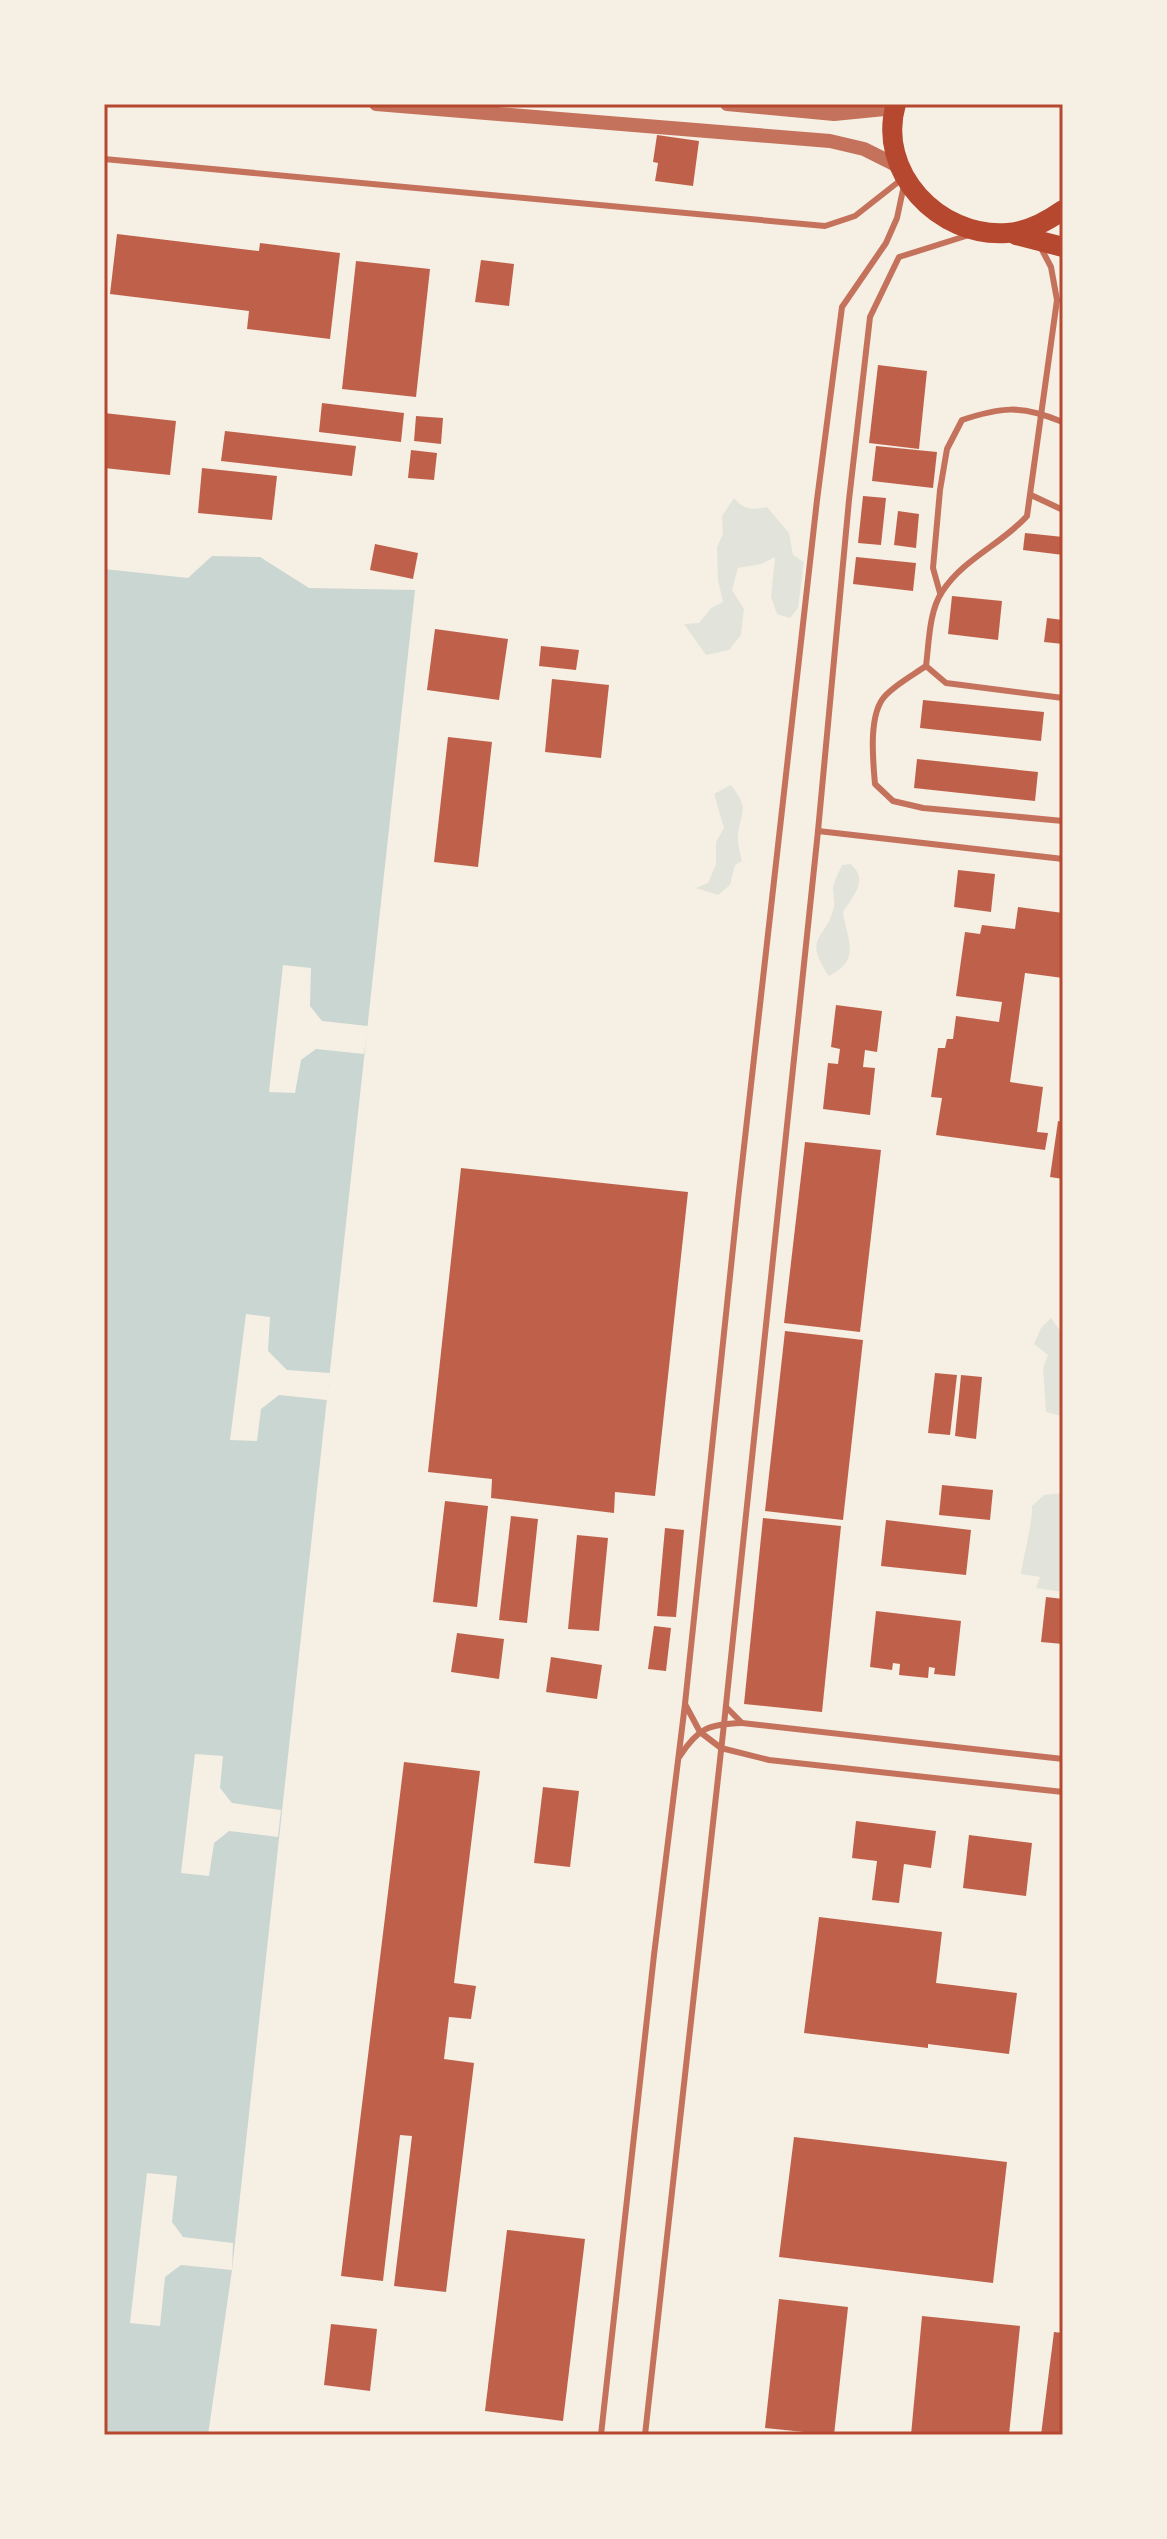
<svg xmlns="http://www.w3.org/2000/svg" width="1167" height="2539" font-family="'IBM Plex Sans',sans-serif">
	<style>
		.green { fill: #e2e4dc }
		.water { fill: #c9d6d2 }
		.pier { fill: #f6efe4 }
		.building { fill: #bf614a }
		.lines { fill: none; stroke-linecap: round; stroke-linejoin: round }
		.service { stroke: #c5725c; stroke-width: 6 }
		.tertiary { stroke: #c5725c; stroke-width: 14 }
		.trunk { stroke: #b5482f; stroke-width: 20 }
		.neatline { fill: none; stroke: #b5482f; stroke-width: 3 }
	</style>
	<rect width="100%" height="100%" fill="#f6efe4"/>
	<g class="green">
		<path d="M734,498C744,510 752,510 767,507L789,533L793,555L804,562L798,608L790,618L777,614L771,597L775,557L761,564L738,568L732,590L744,609L741,635L729,650L706,655L684,624L699,623L711,608L723,602L718,580L717,547L723,534L722,516Z"/>
		<path d="M731,785C749,809 742,809 738,834C737,842 740,852 742,861L735,865L730,885L718,895L696,888L708,883L716,864V842L724,828L714,794Z"/>
		<path d="M850,864C870,879 853,896 843,912C847,941 862,959 829,976C802,935 826,941 834,907C835,901 833,895 833,888C834,881 839,872 842,865Z"/>
		<polygon points="1051,1318 1063,1335 1063,1415 1061,1416 1046,1412 1043,1368 1048,1355 1034,1344 1041,1328"/>
		<path d="M1063,1493V1592L1036,1588L1040,1577L1021,1574C1024,1551 1032,1529 1032,1506L1044,1495Z"/>
	</g>
	<polygon class="water" points="212,556 260,557 309,588 415,590 232,2270 208,2435 104,2435 104,569 188,578"/>
	<g class="pier">
		<polygon points="283,965 311,968 310,1006 322,1021 368,1026 364,1054 316,1049 301,1060 295,1093 269,1092"/>
		<polygon points="246,1314 270,1317 268,1351 287,1370 330,1373 327,1400 279,1395 261,1409 257,1441 230,1440"/>
		<polygon points="195,1754 223,1756 220,1788 232,1803 281,1810 278,1837 229,1831 214,1843 209,1876 181,1873"/>
		<polygon points="147,2173 177,2176 172,2222 183,2237 233,2243 232,2270 181,2265 165,2277 160,2326 130,2323"/>
	</g>
	<g class="building">
		<polygon points="657,135 699,141 693,186 655,181 658,163 653,162"/>
		<polygon points="117,234 259,251 260,243 340,253 330,339 247,329 249,311 110,294"/>
		<polygon points="481,260 514,264 509,306 475,302"/>
		<polygon points="356,261 430,269 416,397 342,389"/>
		<polygon points="878,365 927,371 919,449 869,443"/>
		<polygon points="322,403 404,413 401,442 319,432"/>
		<polygon points="104,413 176,421 170,475 104,468"/>
		<polygon points="416,416 443,418 441,444 414,441"/>
		<polygon points="225,431 356,446 352,476 221,461"/>
		<polygon points="876,446 937,452 933,488 872,481"/>
		<polygon points="411,450 437,453 434,480 408,478"/>
		<polygon points="202,468 277,476 272,520 198,513"/>
		<polygon points="863,496 886,498 881,545 858,543"/>
		<polygon points="898,511 919,514 916,548 894,545"/>
		<polygon points="1025,533 1063,537 1063,555 1023,550"/>
		<polygon points="375,544 418,553 413,579 370,570"/>
		<polygon points="856,557 916,563 913,591 853,584"/>
		<polygon points="952,596 1002,601 998,640 948,634"/>
		<polygon points="1047,618 1063,620 1063,644 1044,642"/>
		<polygon points="435,629 508,639 499,700 427,690"/>
		<polygon points="541,646 579,650 576,670 539,666"/>
		<polygon points="552,679 609,685 601,758 545,752"/>
		<polygon points="923,700 1044,712 1041,741 920,728"/>
		<polygon points="448,737 492,742 478,867 434,862"/>
		<polygon points="917,759 1038,772 1035,801 914,788"/>
		<polygon points="958,870 995,874 991,912 954,907"/>
		<polygon points="1018,907 1063,913 1063,978 1025,973 1010,1082 1043,1087 1037,1132 1048,1133 1045,1150 936,1135 942,1098 931,1097 938,1048 945,1048 947,1039 953,1039 956,1016 999,1022 1002,1002 956,996 965,932 980,934 982,925 1015,929"/>
		<polygon points="836,1005 882,1011 877,1052 865,1050 863,1067 875,1068 870,1115 823,1109 828,1063 838,1064 840,1049 831,1047"/>
		<polygon points="1058,1121 1063,1122 1063,1179 1050,1177"/>
		<polygon points="805,1142 881,1150 860,1332 784,1323"/>
		<polygon points="461,1168 688,1192 655,1496 615,1492 614,1513 491,1498 492,1479 428,1472"/>
		<polygon points="785,1331 863,1340 843,1520 765,1511"/>
		<polygon points="935,1373 957,1375 950,1435 928,1433"/>
		<polygon points="961,1375 982,1377 976,1439 955,1436"/>
		<polygon points="942,1485 993,1490 990,1520 939,1515"/>
		<polygon points="445,1501 488,1506 477,1607 433,1602"/>
		<polygon points="511,1516 538,1519 527,1623 499,1620"/>
		<polygon points="763,1518 841,1526 822,1712 744,1704"/>
		<polygon points="886,1520 971,1530 966,1575 881,1566"/>
		<polygon points="665,1528 684,1530 676,1617 657,1616"/>
		<polygon points="577,1535 608,1538 599,1631 568,1629"/>
		<polygon points="1046,1597 1063,1599 1063,1644 1041,1642"/>
		<polygon points="876,1611 961,1621 955,1676 934,1674 935,1668 929,1667 928,1678 899,1675 900,1664 893,1663 892,1670 870,1667"/>
		<polygon points="654,1626 671,1628 666,1671 648,1669"/>
		<polygon points="457,1633 504,1639 499,1679 451,1672"/>
		<polygon points="551,1657 602,1665 597,1699 546,1692"/>
		<polygon points="404,1762 480,1771 454,1983 476,1986 471,2019 449,2017 444,2059 474,2063 446,2292 394,2286 412,2136 400,2135 383,2281 341,2276"/>
		<polygon points="543,1787 579,1791 570,1867 534,1863"/>
		<polygon points="856,1821 936,1831 931,1868 904,1864 899,1903 872,1900 877,1861 852,1858"/>
		<polygon points="969,1835 1032,1843 1026,1896 963,1888"/>
		<polygon points="819,1917 942,1932 936,1983 1017,1993 1009,2054 928,2044 928,2048 804,2033"/>
		<polygon points="794,2137 1007,2162 993,2283 779,2257"/>
		<polygon points="507,2230 585,2239 563,2421 485,2411"/>
		<polygon points="779,2299 848,2307 834,2435 765,2428"/>
		<polygon points="922,2316 1020,2326 1009,2435 911,2435"/>
		<polygon points="331,2324 377,2329 370,2391 324,2385"/>
		<polygon points="1054,2332 1063,2333 1063,2435 1041,2435"/>
	</g>
	<g class="lines">
		<g class="service">
			<polyline points="104,159 825,226 855,216 902,179"/>
			<polyline points="904,185 897,218 886,243 842,307 817,500 738,1200 685,1704 700,1732 721,1748 769,1760 1063,1792"/>
			<path d="M1041,248L1051,267L1057,300L1027,516C1002,544 963,559 942,592C929,611 929,643 926,666C913,675 896,684 885,696C868,714 873,761 875,784L893,801L923,808L1063,821"/>
			<polyline points="1031,495 1063,510"/>
			<path d="M940,593L933,568L940,490L947,449L962,420C1001,407 1021,405 1060,421"/>
			<polyline points="926,666 946,683 1063,698"/>
			<polyline points="818,831 849,500 870,317 899,257 969,235"/>
			<polyline points="726,1707 742,1723 1063,1759"/>
			<path d="M680,1756C698,1728 709,1724 742,1723"/>
			<polyline points="601,2435 654,1955 685,1704"/>
			<polyline points="645,2435 724,1724 818,831 1063,859"/>
		</g>
		<g class="tertiary">
			<polyline points="376,104 830,141 864,149 900,167"/>
			<polyline points="727,104 834,114 895,108"/>
		</g>
		<g class="trunk">
			<path d="M896,104C876,172 939,238 1007,233C1028,232 1046,222 1063,210"/>
			<polyline points="1016,235 1063,247"/>
		</g>
	</g>
	<rect width="1167" height="2539" fill="none" stroke="#f6efe4" stroke-width="212"/>
	<rect x="106" y="106" width="955" height="2327" class="neatline"/>
</svg>
